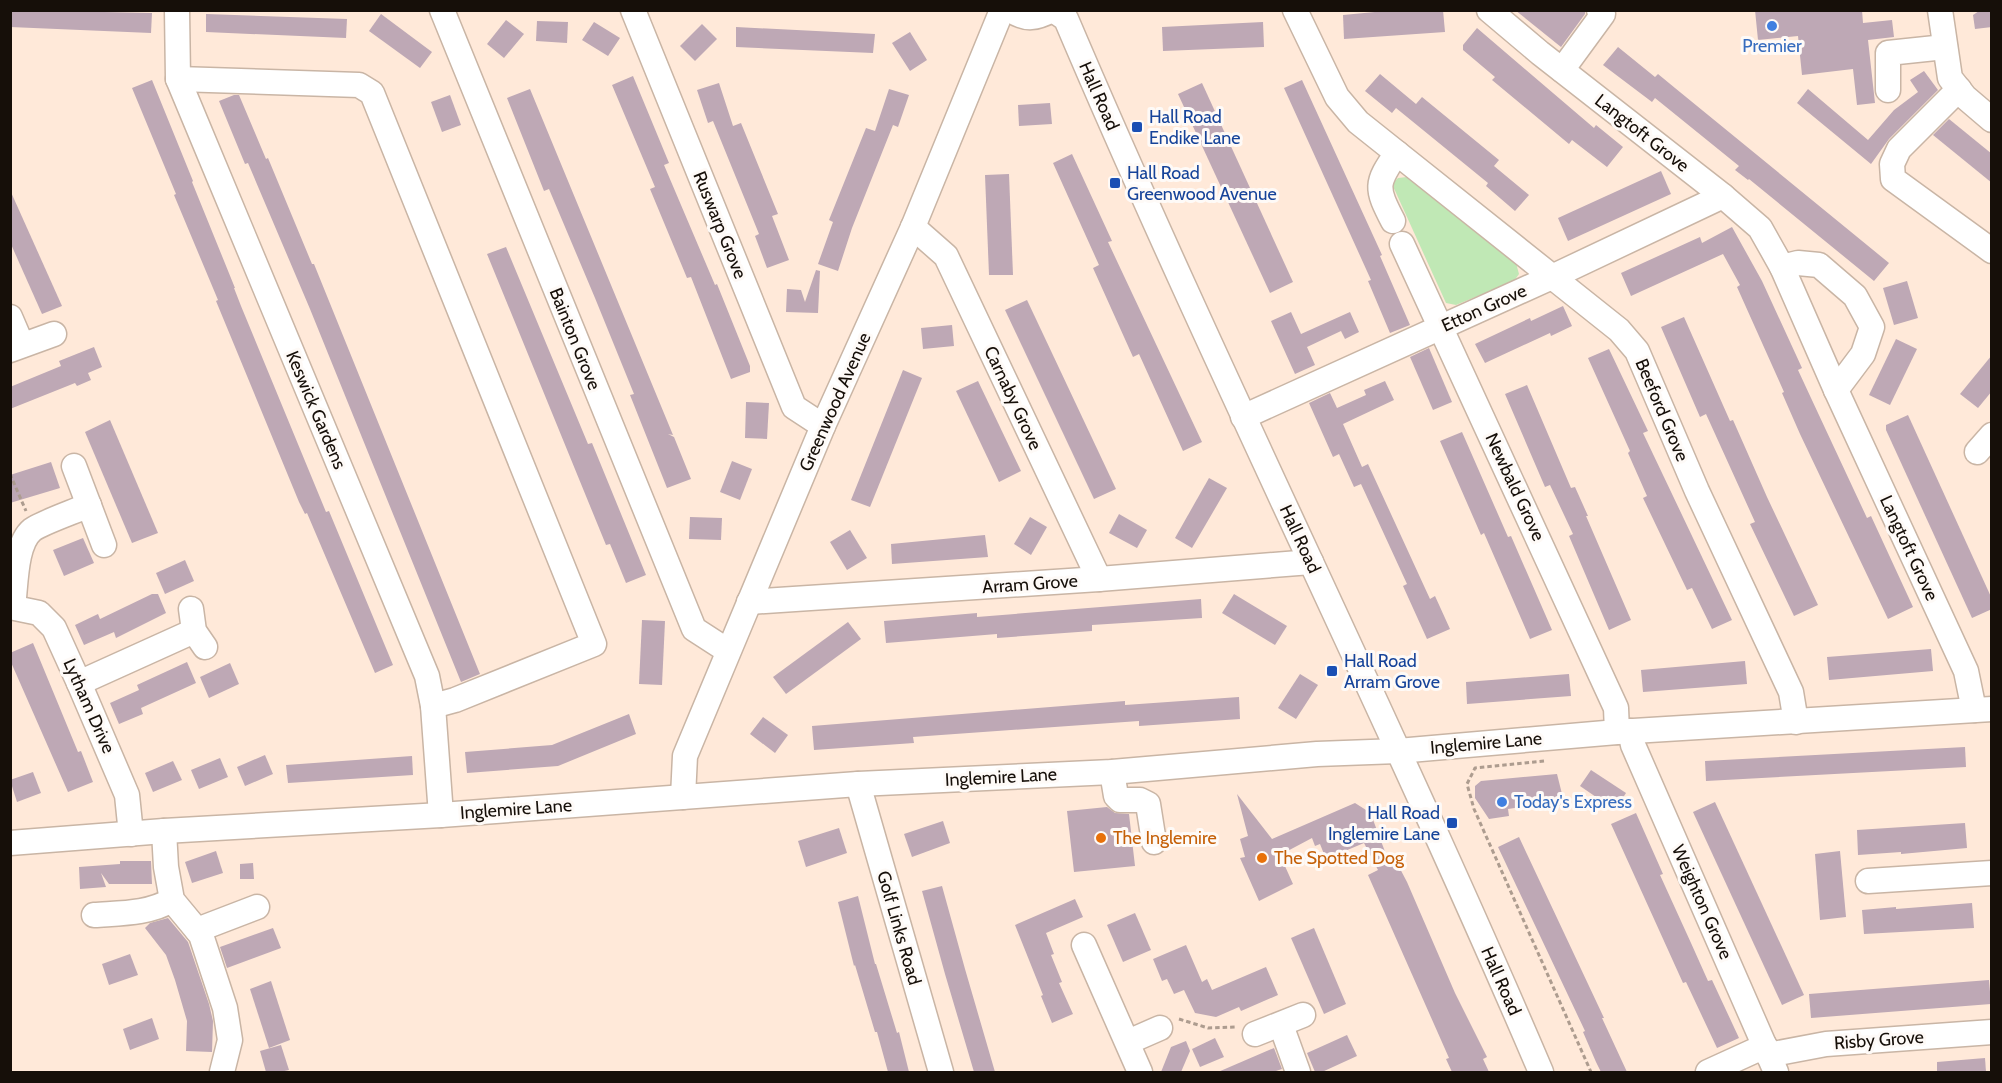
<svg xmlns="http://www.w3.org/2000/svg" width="2002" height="1083" font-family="Cabin,sans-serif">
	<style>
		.green { fill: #c0e8b5 }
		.building { fill: #bea8b5 }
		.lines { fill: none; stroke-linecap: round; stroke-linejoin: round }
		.minor-casing { stroke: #c9b5a5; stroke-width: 27 }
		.path { stroke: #ad9c8f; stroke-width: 3; stroke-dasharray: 4.5 3; stroke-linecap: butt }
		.minor { stroke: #fff; stroke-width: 24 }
		.shop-dot { fill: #3f7fe0; stroke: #fefaf7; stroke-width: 2 }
		.transit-dot { fill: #1a4fb4; stroke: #fefaf7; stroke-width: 2 }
		.food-dot { fill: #e8710a; stroke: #fefaf7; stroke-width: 2 }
		.labels { text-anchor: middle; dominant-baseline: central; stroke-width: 6; stroke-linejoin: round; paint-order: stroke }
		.shop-label { font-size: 18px; fill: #366cbe; stroke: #fefaf7 }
		.street-label { font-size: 18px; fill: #160f09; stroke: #fefaf7 }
		.transit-label { font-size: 18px; fill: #164399; stroke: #fefaf7; text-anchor: start }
		.food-label { font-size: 18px; fill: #c56008; stroke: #fefaf7; text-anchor: start }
	</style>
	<rect width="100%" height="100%" fill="#ffe9d9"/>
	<polygon class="green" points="1407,177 1516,263 1519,274 1514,281 1456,305 1446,303 1392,184 1398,178"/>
	<g class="building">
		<polygon points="10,10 152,13 151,33 10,27"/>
		<polygon points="1396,10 1443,10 1445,32 1344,39 1343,15"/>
		<polygon points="1515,10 1585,10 1585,14 1561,47"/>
		<polygon points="1755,10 1862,10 1863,23 1892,20 1894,37 1868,40 1875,103 1857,105 1853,69 1802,75 1798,36 1758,40"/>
		<polygon points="1992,10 1992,27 1975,29 1973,15 1979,11"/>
		<polygon points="206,14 347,19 346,38 206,32"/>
		<polygon points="381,14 432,52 420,68 369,31"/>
		<polygon points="506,20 524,34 504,58 487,44"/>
		<polygon points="537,21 568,22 567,43 536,41"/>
		<polygon points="594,22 620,38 608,56 582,40"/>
		<polygon points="1263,22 1264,47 1163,51 1162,27"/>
		<polygon points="702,24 717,39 695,61 680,46"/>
		<polygon points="736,27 875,34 873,53 736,47"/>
		<polygon points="1477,28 1594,128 1596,125 1623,147 1607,167 1572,140 1569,144 1492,80 1495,77 1463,50 1463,45"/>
		<polygon points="910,32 927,60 910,71 892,43"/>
		<polygon points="1618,47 1655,77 1658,74 1675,88 1889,263 1874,281 1749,179 1748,180 1735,170 1739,166 1655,98 1652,102 1603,65"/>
		<polygon points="1924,71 1938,90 1889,139 1871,164 1797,103 1808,89 1868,140 1894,110 1918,92 1910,80"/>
		<polygon points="1380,74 1416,104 1422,97 1499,160 1494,166 1529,195 1515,211 1486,186 1488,183 1396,108 1392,113 1365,91"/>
		<polygon points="633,76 669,163 664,165 715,285 717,284 750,366 750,372 731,379 691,277 687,278 650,189 655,187 612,85"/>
		<polygon points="152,80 193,181 192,182 235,288 234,288 241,306 326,512 329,511 393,665 375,673 307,513 305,514 299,502 216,301 218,300 174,195 176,194 132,88"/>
		<polygon points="1302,80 1382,255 1380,256 1410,325 1390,333 1368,281 1371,280 1284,88"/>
		<polygon points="719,83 733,126 741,123 778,214 772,216 789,260 767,268 755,236 759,234 713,121 708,123 697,90"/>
		<polygon points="1202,83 1293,282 1270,293 1178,94"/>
		<polygon points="530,89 673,435 668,434 674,437 691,479 667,488 630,395 634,394 595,298 549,189 544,191 507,98"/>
		<polygon points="889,89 909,95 898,127 893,125 852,228 838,271 818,264 833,222 829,220 866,128 875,131"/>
		<polygon points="234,95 239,95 266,159 268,158 312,264 314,264 480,674 461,682 310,309 248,163 245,164 219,101"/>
		<polygon points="450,95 461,125 442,132 431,102"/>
		<polygon points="1050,103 1052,124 1019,126 1018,105"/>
		<polygon points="1949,119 1992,154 1992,183 1933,135"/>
		<polygon points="1072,154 1112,241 1108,242 1202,442 1183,451 1139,354 1133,357 1093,268 1099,265 1053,163"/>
		<polygon points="1661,171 1671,194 1568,241 1558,218"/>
		<polygon points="1009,174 1013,275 989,275 985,175"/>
		<polygon points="10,190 62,306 42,314 10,242"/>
		<polygon points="1732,227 1762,281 1802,368 1798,370 1811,398 1867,518 1871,516 1913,607 1888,619 1800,434 1782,393 1784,392 1737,287 1740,285 1723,254 1631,296 1621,273 1700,237 1702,243"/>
		<polygon points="506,247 588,444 592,443 646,575 626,583 610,544 606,545 487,254"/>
		<polygon points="816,270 820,271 818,313 786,312 787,289 801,290 805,302"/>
		<polygon points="1907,281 1918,318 1894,325 1883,288"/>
		<polygon points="1027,300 1116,489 1094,499 1005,310"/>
		<polygon points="1563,306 1572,326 1551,336 1550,333 1485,363 1475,344 1530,318 1531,321"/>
		<polygon points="1291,312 1301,334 1350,312 1359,332 1345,339 1341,331 1307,347 1315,365 1295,374 1271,321"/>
		<polygon points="1684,317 1730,421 1733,420 1767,497 1818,605 1794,616 1750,524 1755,522 1706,414 1700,417 1661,327"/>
		<polygon points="952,325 954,346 923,349 921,328"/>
		<polygon points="1896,339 1917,349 1890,405 1869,395"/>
		<polygon points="94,347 102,367 88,373 91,380 77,386 75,383 10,409 10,387 61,366 59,361"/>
		<polygon points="1429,348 1452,402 1433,410 1410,357"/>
		<polygon points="1609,349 1648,431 1643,433 1732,620 1712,629 1692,588 1687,590 1643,498 1647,496 1628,453 1630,451 1588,358"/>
		<polygon points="1992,355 1992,391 1978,408 1960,394"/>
		<polygon points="903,370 922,378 870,507 851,500"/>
		<polygon points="978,381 1021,471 999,482 956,391"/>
		<polygon points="1385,381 1394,400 1343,424 1362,467 1368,464 1430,599 1435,596 1450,629 1427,639 1403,586 1407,584 1361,484 1354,487 1339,454 1333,457 1309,403 1330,393 1337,408 1366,395 1364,390"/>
		<polygon points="1527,385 1571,488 1575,487 1588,516 1586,516 1631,620 1609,630 1569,536 1573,534 1550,485 1545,487 1505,394"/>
		<polygon points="746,402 769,403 767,439 745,438"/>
		<polygon points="1908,415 1992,599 1992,609 1972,618 1886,430 1886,425"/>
		<polygon points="110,420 158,533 132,543 85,432"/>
		<polygon points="1462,432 1508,537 1511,536 1552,630 1530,639 1484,533 1481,535 1440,441"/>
		<polygon points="732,461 752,469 740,500 720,492"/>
		<polygon points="51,462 60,488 10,503 10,475"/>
		<polygon points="1209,478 1227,488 1192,548 1175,538"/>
		<polygon points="1119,514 1147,530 1137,548 1109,533"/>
		<polygon points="690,517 722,518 721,540 689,539"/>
		<polygon points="1030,517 1047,527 1031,555 1014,544"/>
		<polygon points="850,530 867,558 847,570 830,542"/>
		<polygon points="985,535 988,557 892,564 891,544"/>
		<polygon points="83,538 94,563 64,576 53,550"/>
		<polygon points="185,560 194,581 165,594 156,573"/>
		<polygon points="152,594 158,594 166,613 116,638 114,632 84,645 75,625 98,614 100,619"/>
		<polygon points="1234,594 1287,626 1275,645 1222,613"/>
		<polygon points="1201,599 1202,618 1092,625 1092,631 997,638 997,634 886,643 884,621 977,613 977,617"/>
		<polygon points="642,620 665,621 662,685 639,684"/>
		<polygon points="848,622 861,639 786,694 773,677"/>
		<polygon points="33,643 78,752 81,751 93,782 68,792 10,660 10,653"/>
		<polygon points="1931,649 1933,671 1829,680 1827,657"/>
		<polygon points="1745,661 1747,684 1643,692 1641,670"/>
		<polygon points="187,662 196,683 141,708 143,714 119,724 110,703 139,690 137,685"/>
		<polygon points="230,663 239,684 209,698 200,677"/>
		<polygon points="1300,674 1318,685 1296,719 1278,708"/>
		<polygon points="1569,674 1571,696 1467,704 1466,682"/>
		<polygon points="1239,697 1240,719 1139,726 1139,721 913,737 914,743 814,750 812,726 1125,701 1125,705"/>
		<polygon points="629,714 636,734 558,766 467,773 465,752 552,745"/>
		<polygon points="763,717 788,735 775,753 750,734"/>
		<polygon points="1965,747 1966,767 1706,781 1705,761"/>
		<polygon points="265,755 273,774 245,786 237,767"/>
		<polygon points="412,756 413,775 288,783 286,765"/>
		<polygon points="220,758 228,777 199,789 191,770"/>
		<polygon points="173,761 182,780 153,792 145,773"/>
		<polygon points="1591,770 1626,793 1615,810 1580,786"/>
		<polygon points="33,772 41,793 17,802 10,780"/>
		<polygon points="1557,774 1565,806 1527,806 1508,809 1509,816 1489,819 1475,798 1475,786 1481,781"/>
		<polygon points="1237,794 1272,839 1355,803 1366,810 1372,817 1390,865 1397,863 1407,882 1455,993 1487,1057 1483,1059 1489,1072 1452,1072 1446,1059 1449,1058 1368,875 1378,870 1364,843 1326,859 1320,844 1315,846 1312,838 1280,855 1293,884 1259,901 1240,858 1245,857 1240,839 1248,836"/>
		<polygon points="1715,802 1804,995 1782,1005 1693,812"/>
		<polygon points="1107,807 1115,813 1129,814 1135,866 1074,872 1067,811"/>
		<polygon points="1636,813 1663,874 1660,875 1691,943 1708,981 1712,980 1739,1038 1717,1048 1686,982 1683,983 1611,824"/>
		<polygon points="943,821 950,843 912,857 904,834"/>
		<polygon points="1965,823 1967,848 1901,854 1901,852 1858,855 1857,830"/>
		<polygon points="839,828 847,853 806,867 798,841"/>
		<polygon points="1519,837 1604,1018 1602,1018 1627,1072 1601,1072 1596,1062 1583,1032 1585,1031 1498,847"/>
		<polygon points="216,851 223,873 192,883 185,862"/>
		<polygon points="1840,851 1846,917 1820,920 1815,854"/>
		<polygon points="120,861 151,861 152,884 109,884 101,873 106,887 80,889 79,867 120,864"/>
		<polygon points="253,863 254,879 240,879 240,864"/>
		<polygon points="942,886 965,969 995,1072 974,1072 945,974 922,891"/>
		<polygon points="858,896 875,964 876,964 897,1033 899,1032 909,1072 888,1072 877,1032 875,1032 855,965 854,966 838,902"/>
		<polygon points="1075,899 1083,917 1046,933 1054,954 1051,955 1062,982 1059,983 1073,1014 1052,1023 1041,996 1043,995 1015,925"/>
		<polygon points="1972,903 1974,928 1864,934 1862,910 1896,907 1896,909"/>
		<polygon points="1135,913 1151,950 1123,962 1107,925"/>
		<polygon points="168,918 188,942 209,1004 213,1021 212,1052 186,1051 187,1021 175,980 166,955 145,928 150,923"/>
		<polygon points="273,928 281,948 227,968 220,947"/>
		<polygon points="1314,928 1346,1004 1324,1014 1291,938"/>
		<polygon points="1186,945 1202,982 1207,979 1212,990 1266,967 1278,995 1241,1011 1239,1007 1216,1017 1195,1013 1184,990 1174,994 1167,979 1162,981 1153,959"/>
		<polygon points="130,954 138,975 109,985 102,964"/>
		<polygon points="1989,980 1991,1004 1811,1018 1809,994"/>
		<polygon points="271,981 290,1040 269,1048 250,989"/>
		<polygon points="152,1018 159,1039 130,1050 123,1029"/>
		<polygon points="1347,1035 1357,1056 1322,1072 1315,1072 1307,1053"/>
		<polygon points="1215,1038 1224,1057 1200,1067 1192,1049"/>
		<polygon points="1186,1041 1190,1051 1181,1072 1161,1072 1171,1047"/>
		<polygon points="281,1045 289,1070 280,1072 266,1072 260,1051"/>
		<polygon points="1274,1048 1282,1069 1273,1072 1218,1072"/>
		<polygon points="1985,1058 1986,1072 1937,1072 1937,1062"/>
	</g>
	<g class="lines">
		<g class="minor-casing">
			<g id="minor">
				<polyline points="177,10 178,79 427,676 433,706 441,815"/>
				<polyline points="442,10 694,629 728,651"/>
				<polyline points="633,10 794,407 823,426"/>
				<path d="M1011,10C1026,21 1037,18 1052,10"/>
				<path d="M1053,10L1066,19C1217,374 1390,718 1541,1072"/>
				<polyline points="1295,10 1337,97 1358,122 1619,330 1637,351 1697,491 1791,692 1796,722"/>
				<polyline points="1489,10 1540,53 1723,196 1760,228 1782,267 1836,390 1966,671 1974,710"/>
				<polyline points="1940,10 1950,78 1965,97 1992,120"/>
				<polyline points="1562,70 1603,14 1599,10"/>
				<polyline points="178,79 359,85 372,93 594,644 455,700 433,706"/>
				<polyline points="1959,89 1899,149 1892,164 1893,179 1992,251"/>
				<polyline points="1888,90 1888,53 1945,47"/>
				<path d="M1393,221C1376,188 1375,184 1397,153"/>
				<polyline points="913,227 946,256 1099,579"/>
				<polyline points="1402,244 1616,708 1617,732"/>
				<polyline points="1782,267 1798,263 1819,265 1855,296 1872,327 1863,354 1836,390"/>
				<polyline points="10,317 22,345"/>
				<polyline points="10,350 54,334"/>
				<polyline points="1243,417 1554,276 1723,196"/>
				<polyline points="1977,452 1992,435"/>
				<polyline points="74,466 104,545"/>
				<polyline points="749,602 1099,579 1311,562"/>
				<polyline points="10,607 39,613 54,628 79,683 127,795 131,834"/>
				<path d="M13,607C16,585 15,544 32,530C41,523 76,511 89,505"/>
				<polyline points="191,609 194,631 205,647"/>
				<polyline points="79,683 194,631"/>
				<polyline points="1630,731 1633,745 1776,1072"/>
				<polyline points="1112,772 1116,796 1120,800 1140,800 1148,804 1154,842"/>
				<polyline points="858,784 941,1072"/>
				<polyline points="683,797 685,756 823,426 913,227 1002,10"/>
				<polyline points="164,831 166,867 172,900 201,935 225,1008 230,1040 222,1072"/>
				<polyline points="10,843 164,831 441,815 858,784 1112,772 1317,754 1398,751 1617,732 1992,709"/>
				<polyline points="1868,881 1992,873"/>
				<path d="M94,915C121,913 148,914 172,900"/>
				<polyline points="197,930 257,907"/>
				<polyline points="1084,945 1140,1072"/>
				<polyline points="1281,1025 1298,1072"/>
				<polyline points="1255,1034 1303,1015"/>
				<polyline points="1128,1042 1160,1028"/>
				<polyline points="1768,1055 1826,1044 1992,1032"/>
				<polyline points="1708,1072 1765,1046"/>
			</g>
		</g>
		<g class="path">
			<polyline points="10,474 26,511"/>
			<polyline points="1544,761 1475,768 1467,784 1474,809 1591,1072"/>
			<polyline points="1179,1019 1208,1028 1237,1027"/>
		</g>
		<use href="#minor" class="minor"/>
	</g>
	<g class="shop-dot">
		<circle cx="1772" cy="26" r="6"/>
		<circle cx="1502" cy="802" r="6"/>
	</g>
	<g class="transit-dot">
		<rect x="1131" y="121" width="12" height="12" rx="3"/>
		<rect x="1109" y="177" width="12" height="12" rx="3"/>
		<rect x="1326" y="665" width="12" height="12" rx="3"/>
		<rect x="1446" y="817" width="12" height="12" rx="3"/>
	</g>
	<g class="food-dot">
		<circle cx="1101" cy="838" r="6"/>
		<circle cx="1262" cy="858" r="6"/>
	</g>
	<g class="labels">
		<g class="shop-label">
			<text x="1772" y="46">Premier</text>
			<text x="1514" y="802" text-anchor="start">Today's Express</text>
		</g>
		<g class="street-label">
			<text transform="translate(1099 96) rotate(66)">Hall Road</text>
			<text transform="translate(1642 133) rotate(38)">Langtoft Grove</text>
			<text transform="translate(720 225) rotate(68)">Ruswarp Grove</text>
			<text transform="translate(1484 308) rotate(-24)">Etton Grove</text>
			<text transform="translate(575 339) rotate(68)">Bainton Grove</text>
			<text transform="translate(1013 398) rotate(65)">Carnaby Grove</text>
			<text transform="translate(835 402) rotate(-66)">Greenwood Avenue</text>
			<text transform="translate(316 410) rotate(67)">Keswick Gardens</text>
			<text transform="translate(1662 410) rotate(67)">Beeford Grove</text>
			<text transform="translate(1515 487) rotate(65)">Newbald Grove</text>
			<text transform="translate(1300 539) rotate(65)">Hall Road</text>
			<text transform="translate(1909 548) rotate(65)">Langtoft Grove</text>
			<text transform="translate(1030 584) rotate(-4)">Arram Grove</text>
			<text transform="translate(89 706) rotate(66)">Lytham Drive</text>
			<text transform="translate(1486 743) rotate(-5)">Inglemire Lane</text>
			<text transform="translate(1001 777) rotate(-3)">Inglemire Lane</text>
			<text transform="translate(516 809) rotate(-4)">Inglemire Lane</text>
			<text transform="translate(1702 902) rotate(66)">Weighton Grove</text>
			<text transform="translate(899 928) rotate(74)">Golf Links Road</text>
			<text transform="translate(1501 981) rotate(66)">Hall Road</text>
			<text transform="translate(1879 1040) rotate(-4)">Risby Grove</text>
		</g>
		<g class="transit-label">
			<text x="1149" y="117">Hall Road<tspan x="1149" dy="21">Endike Lane</tspan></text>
			<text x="1127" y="173">Hall Road<tspan x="1127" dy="21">Greenwood Avenue</tspan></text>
			<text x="1344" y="661">Hall Road<tspan x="1344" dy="21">Arram Grove</tspan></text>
			<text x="1440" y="813" text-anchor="end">Hall Road<tspan x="1440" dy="21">Inglemire Lane</tspan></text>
		</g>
		<g class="food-label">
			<text x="1113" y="838">The Inglemire</text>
			<text x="1274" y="858">The Spotted Dog</text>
		</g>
	</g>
	<rect width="2002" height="1083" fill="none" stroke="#160f09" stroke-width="24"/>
</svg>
